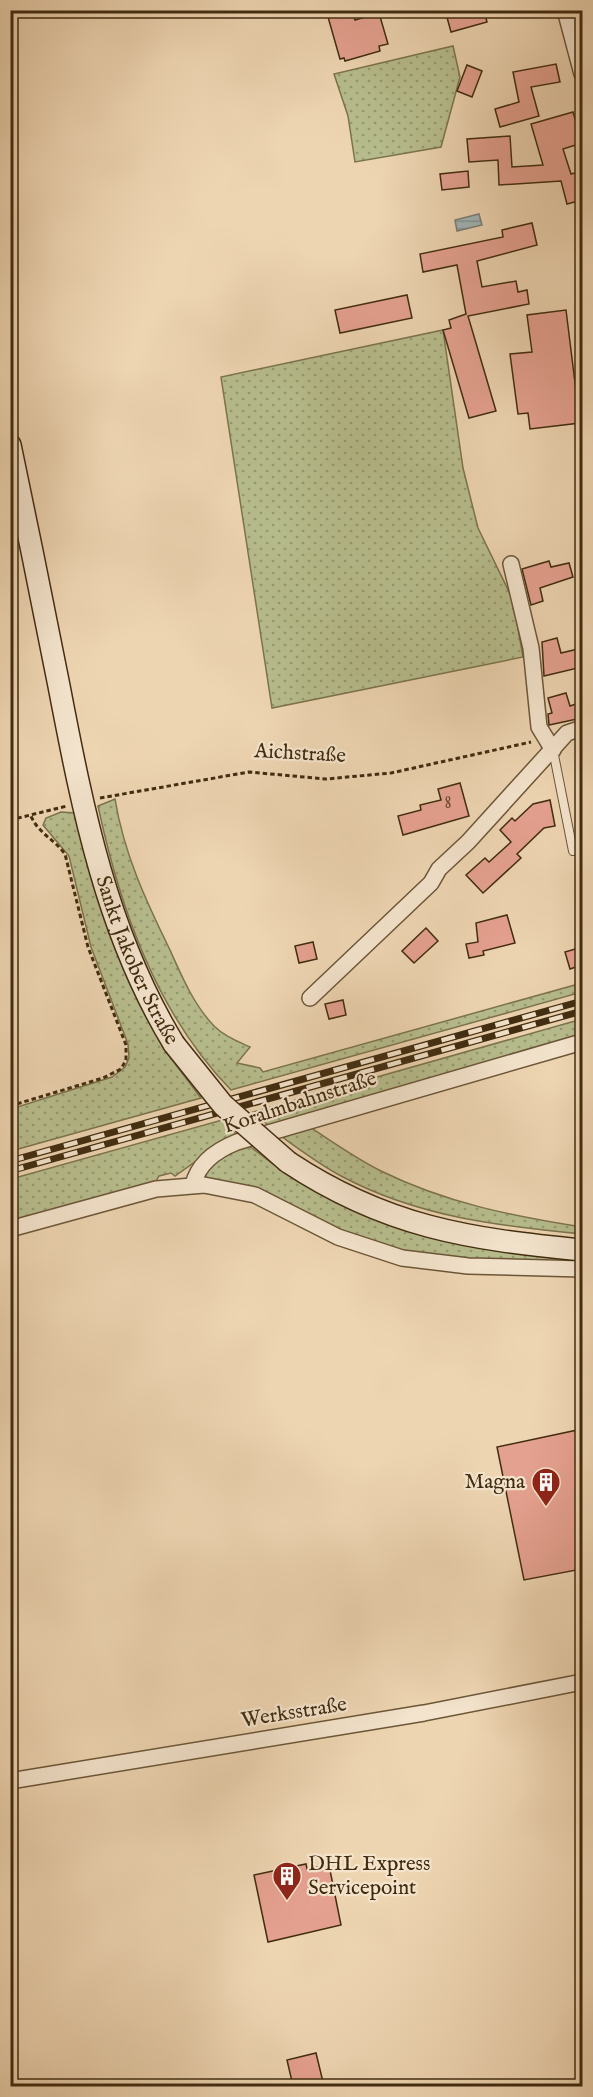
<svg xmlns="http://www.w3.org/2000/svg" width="593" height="2097" font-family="'IM FELL English',serif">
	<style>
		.grass { fill: url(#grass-dots); stroke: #7c744e; stroke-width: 1.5 }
		.water { fill: url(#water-rules); stroke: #7a7e75; stroke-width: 1.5 }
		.building { fill: #e5a190; stroke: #412c10; stroke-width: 1.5 }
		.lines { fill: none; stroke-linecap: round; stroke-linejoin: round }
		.service-casing { stroke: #6c5638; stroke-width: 10 }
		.minor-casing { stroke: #6c5638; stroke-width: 18 }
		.secondary-casing { stroke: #412c10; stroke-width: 24 }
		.path { stroke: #412c10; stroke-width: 3; stroke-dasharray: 4.5 3; stroke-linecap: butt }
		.service { stroke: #f4e4cd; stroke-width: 8 }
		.minor { stroke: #f4e4cd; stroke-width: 15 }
		.secondary { stroke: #f4e4cd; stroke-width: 21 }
		.rail-casing { stroke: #412c10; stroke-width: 7 }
		.rail { stroke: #f4e4cd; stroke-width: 4.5; stroke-dasharray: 14; stroke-linecap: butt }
		.secondary-bridge-casing { stroke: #412c10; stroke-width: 24; stroke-linecap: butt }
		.secondary-bridge { stroke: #f4e4cd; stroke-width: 21 }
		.labels { text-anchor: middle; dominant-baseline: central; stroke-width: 4.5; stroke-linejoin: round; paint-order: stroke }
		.number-label { font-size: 18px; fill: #6a4930 }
		.street-label { font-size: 21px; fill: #412c10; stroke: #f4e4cd }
		.poi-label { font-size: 21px; fill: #412c10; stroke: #f4e4cd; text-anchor: end }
	</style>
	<defs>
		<pattern id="grass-dots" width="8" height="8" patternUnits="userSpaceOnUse" patternTransform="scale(1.5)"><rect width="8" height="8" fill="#b7bd8d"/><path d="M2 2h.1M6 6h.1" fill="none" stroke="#969a72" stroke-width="1.8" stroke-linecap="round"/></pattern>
		<pattern id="water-rules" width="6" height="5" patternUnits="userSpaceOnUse" patternTransform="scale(1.5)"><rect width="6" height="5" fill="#a0b5b9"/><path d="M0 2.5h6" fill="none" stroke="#849395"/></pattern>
	</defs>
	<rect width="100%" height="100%" fill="#eed5b2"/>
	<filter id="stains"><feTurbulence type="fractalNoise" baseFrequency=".00333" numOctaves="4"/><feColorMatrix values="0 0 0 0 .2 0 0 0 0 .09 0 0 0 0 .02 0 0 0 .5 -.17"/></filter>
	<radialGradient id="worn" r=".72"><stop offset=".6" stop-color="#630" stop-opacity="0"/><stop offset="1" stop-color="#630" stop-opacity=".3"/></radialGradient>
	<g class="grass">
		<polygon points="453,46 460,77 441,147 355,162 348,116 334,74"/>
		<polygon points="443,330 463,468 478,528 513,600 523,657 272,708 221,377"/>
		<path d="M115,799C124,854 146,901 170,950C182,977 194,1005 214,1026C224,1036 237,1041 250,1047L237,1063L260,1068L263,1072L582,983V992L231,1090C157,1014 120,909 98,806Z"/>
		<polygon points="61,812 76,813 102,910 118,954 166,1047 163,1048 201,1098 11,1151 11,1109 112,1077 125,1067 129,1058 128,1044 91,947 69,856 43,825 46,818"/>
		<polygon points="582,1019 582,1038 268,1125 253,1112"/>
		<polygon points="222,1120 238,1136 219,1145 175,1176 171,1173 159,1176 155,1183 11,1224 11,1179"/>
		<path d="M307,1125C331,1141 355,1158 381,1171C446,1203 512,1216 582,1227V1234C499,1226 419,1217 343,1177C320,1165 299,1149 278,1134Z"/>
		<path d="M247,1144C349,1228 453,1249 582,1259V1265L524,1264L398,1253L206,1179V1174L218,1158Z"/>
	</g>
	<polygon class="water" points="479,214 482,225 457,231 455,220"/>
	<g class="building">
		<polygon points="326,10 352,10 355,20 379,13 388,44 379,46 380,51 345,61 344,58 340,59"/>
		<polygon points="445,10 484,10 487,22 451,32"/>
		<polygon points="556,64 560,82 531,87 539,116 500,127 495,109 519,102 513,72"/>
		<polygon points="467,65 482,71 472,97 457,91"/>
		<polygon points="573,112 582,143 563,149 571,174 582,171 582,200 567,204 561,181 499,185 498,160 469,162 467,139 510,136 512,167 543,165 531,124"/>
		<polygon points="468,171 469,187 442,190 440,174"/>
		<polygon points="532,223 537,245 477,261 482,287 516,281 518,292 527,290 529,304 468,316 496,411 469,418 443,330 451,328 449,320 466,314 457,265 423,272 420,254 503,237 502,230"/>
		<polygon points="407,295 412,318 340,333 335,310"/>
		<polygon points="566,310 580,423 530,429 528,413 518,414 510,354 532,352 527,315"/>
		<polygon points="549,561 551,567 569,563 573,577 540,588 543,601 531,605 522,569"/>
		<polygon points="557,638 561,653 582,648 582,667 544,676 542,642"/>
		<polygon points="566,693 570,706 582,702 582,718 549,725 548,714 552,713 548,698"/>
		<polygon points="460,783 469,816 403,835 398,816 421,810 420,805 441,800 438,789"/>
		<polygon points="550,800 555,826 544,828 517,854 521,858 483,893 466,875 485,858 489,862 511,842 500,830 512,818 515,821 533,804"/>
		<polygon points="507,915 515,943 483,951 484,955 469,958 466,944 478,942 476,923"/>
		<polygon points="426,928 438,941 414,963 402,951"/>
		<polygon points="313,942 317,959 299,963 295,946"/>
		<polygon points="582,947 582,965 570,969 565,952"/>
		<polygon points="343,1000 346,1015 329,1019 325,1004"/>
		<polygon points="582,1429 582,1569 524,1580 497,1447"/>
		<polygon points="306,1864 307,1869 329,1865 341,1925 268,1942 254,1875"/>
		<polygon points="316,2053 324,2086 293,2086 287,2060"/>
	</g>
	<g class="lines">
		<g class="service-casing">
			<polyline id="service" points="553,750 573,851"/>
		</g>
		<g class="minor-casing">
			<g id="minor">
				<polyline points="565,10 582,74"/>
				<polyline points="511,564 531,648 539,727 553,750"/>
				<polyline points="310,998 431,883 439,869 468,842 567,733 582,728"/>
				<path d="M193,1185C198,1163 217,1150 237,1142L582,1042"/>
				<polyline points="10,1229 156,1189 204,1185 255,1195 338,1237 402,1258 468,1266 582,1269"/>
				<polyline points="10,1781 424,1713 582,1682"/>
			</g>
		</g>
		<g class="secondary-casing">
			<g id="secondary">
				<path id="s1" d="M10,445C27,525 43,606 59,686C83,811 107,934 174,1044"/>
				<path d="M288,1162C386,1227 468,1239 582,1250"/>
			</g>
		</g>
		<g class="path">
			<polyline points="100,798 249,772 326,779 391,773 531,742"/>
			<polyline points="10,820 67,806"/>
			<path d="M10,1106L103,1078L121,1069L126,1060V1045L88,947L65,854C54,839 38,833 31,816"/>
		</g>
		<use href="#service" class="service"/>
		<use href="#minor" class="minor"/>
		<use href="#secondary" class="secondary"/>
		<g class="rail-casing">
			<g id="rail">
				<polyline points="10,1161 582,1001"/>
				<polyline points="10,1171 582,1011"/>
			</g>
		</g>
		<use href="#rail" class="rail"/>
		<g class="secondary-bridge-casing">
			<polyline id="secondary-bridge" points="174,1044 223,1105 288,1162"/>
		</g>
		<use href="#secondary-bridge" class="secondary-bridge"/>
	</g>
	<defs>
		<g id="building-pin" transform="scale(1.5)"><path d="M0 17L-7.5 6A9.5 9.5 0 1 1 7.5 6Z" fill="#8f2418" stroke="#f4e4cd"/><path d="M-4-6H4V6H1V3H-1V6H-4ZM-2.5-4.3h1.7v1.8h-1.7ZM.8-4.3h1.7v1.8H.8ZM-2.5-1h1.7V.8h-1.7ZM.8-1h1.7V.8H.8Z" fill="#fff"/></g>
	</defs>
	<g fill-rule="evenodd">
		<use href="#building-pin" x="546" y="1482"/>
		<use href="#building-pin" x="287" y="1876"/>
	</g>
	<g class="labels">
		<g class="number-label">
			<text x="448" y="803">8</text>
		</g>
		<g class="street-label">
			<text transform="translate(300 754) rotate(3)">Aichstraße</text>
			<text stroke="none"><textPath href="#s1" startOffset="532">Sankt Jakober Straße</textPath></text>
			<text transform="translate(300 1103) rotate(-18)">Koralmbahnstraße</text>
			<text transform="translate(294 1713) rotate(-9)">Werksstraße</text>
		</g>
		<g class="poi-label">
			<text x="525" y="1482">Magna</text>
			<text x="308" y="1864" text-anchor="start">DHL Express<tspan x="308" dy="24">Servicepoint</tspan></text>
		</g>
	</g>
	<rect width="593" height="2097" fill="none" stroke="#eed5b2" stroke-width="36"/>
	<rect x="12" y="12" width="569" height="2073" fill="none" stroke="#412c10" stroke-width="3"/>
	<rect x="18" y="18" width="557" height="2061" fill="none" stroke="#412c10" stroke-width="1.5"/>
	<rect width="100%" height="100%" filter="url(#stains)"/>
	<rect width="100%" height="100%" fill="url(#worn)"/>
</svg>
